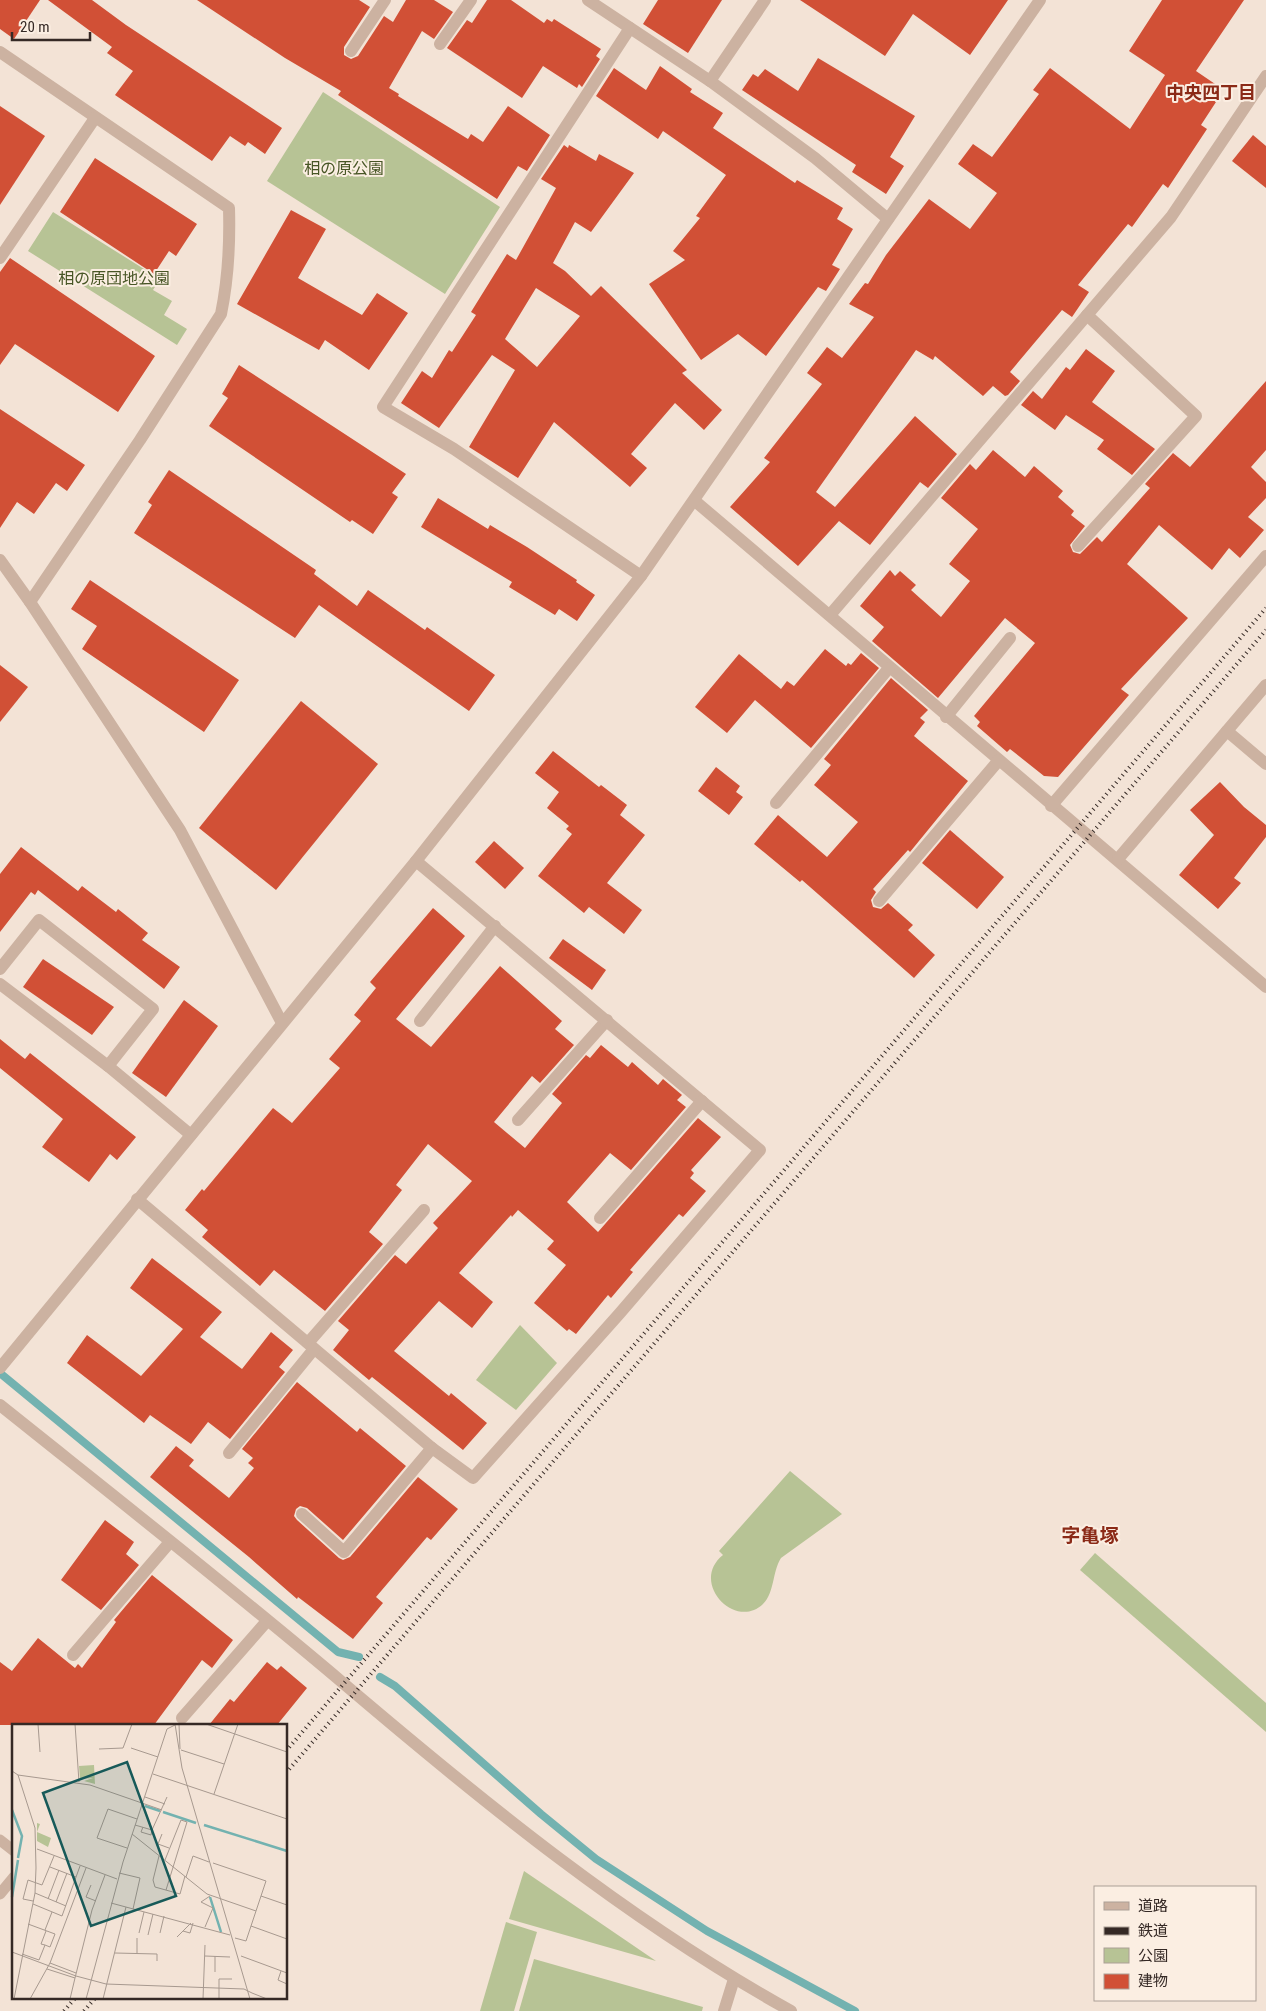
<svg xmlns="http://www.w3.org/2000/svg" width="1266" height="2011" font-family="'Roboto Condensed','Noto Sans JP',sans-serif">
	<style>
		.green { fill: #b7c395 }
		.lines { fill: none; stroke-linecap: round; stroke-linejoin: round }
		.stream { stroke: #73b2b0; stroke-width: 8 }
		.building { fill: #d15036; fill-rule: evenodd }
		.service { stroke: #ccb2a1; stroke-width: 11 }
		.minor { stroke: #ccb2a1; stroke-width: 12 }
		.tertiary { stroke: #ccb2a1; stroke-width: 12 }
		.rail { stroke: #352925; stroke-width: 4; stroke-dasharray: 1 4; stroke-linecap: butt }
		.labels { text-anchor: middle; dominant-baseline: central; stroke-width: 4; stroke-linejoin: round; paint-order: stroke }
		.park-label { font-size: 16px; fill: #485626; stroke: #fbeee2 }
		.neighbourhood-label { font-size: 18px; font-weight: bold; fill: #8b2a17; stroke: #fbeee2 }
		.quarter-label { font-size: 19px; font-weight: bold; fill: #8b2a17; stroke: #fbeee2 }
		.inset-river { fill: none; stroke: #73b2b0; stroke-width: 2.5 }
		.inset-road { fill: none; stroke: #a7998f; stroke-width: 1 }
		.view { fill: #175a59; fill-opacity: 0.15; stroke: #175a59; stroke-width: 2.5 }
		.inset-edge { fill: none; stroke: #352925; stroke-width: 2.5 }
	</style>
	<rect width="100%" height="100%" fill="#f3e3d6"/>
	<g class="green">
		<polygon points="323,92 500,207 445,294 267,181"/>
		<polygon points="53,212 160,279 153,290 172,301 164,315 187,329 177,345 28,251"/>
		<polygon points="520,1325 557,1363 516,1410 476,1380"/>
		<path d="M790,1471L842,1514L781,1558C772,1572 775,1592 763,1604C735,1631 689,1582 723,1555L719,1551Z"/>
		<polygon points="1095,1553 1266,1703 1266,1732 1080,1570"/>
		<polygon points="524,1871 656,1961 509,1919"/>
		<polygon points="506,1922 537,1932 514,2011 480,2011"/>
		<polygon points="534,1959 703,2007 702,2011 519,2011"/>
	</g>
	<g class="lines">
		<g class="stream">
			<polyline points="0,1373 338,1652 359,1657"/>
			<polyline points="380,1677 395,1686 541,1814 596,1859 707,1931 855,2011"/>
		</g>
	</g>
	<g class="building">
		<polygon points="0,0 40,0 14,39 0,29"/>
		<polygon points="48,0 92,0 126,25 282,128 265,154 248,142 245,146 230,136 212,161 115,95 133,71 107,53 112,47"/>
		<polygon points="197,0 359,0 370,7 344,47 344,55 351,59 358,56 384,16 393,22 406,0 434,0 453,12 434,39 422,31 389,88 399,94 398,96 468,139 471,134 483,142 508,106 550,135 527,171 518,166 497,199 338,95 341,91 285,58"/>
		<polygon points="487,0 511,0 544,23 547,19 552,22 554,19 601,49 596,56 600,59 582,87 579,84 577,88 543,66 522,98 447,48 467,20 472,23"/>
		<polygon points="658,0 722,0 688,53 643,24"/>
		<polygon points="800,0 1008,0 970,55 913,14 885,56"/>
		<polygon points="1162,0 1244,0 1196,71 1218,86 1210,98 1216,102 1201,125 1207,129 1168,188 1163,184 1132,227 1128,224 1078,285 1089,292 1072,317 1062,310 1010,372 1020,381 1008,395 1005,396 993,386 983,396 935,356 933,360 916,350 816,492 835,507 915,416 957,454 928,488 920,482 870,545 839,521 798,566 730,507 770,462 764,458 822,384 807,373 827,347 842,358 874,317 849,304 865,283 868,284 886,255 929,199 970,229 997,193 958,164 973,144 992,157 1039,94 1033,90 1050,68 1130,129 1165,75 1129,51"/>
		<polygon points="818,58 915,116 890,157 904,166 886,194 852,172 856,165 742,90 753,74 758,77 765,69 798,91"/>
		<polygon points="660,66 692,89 690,92 723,113 713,128 795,183 797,180 843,208 837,219 853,229 832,265 840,269 826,291 818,287 766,356 738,334 701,360 649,284 685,260 673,251 700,218 696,216 726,175 663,131 658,139 596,96 614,68 646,90"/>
		<polygon points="0,106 45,136 0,205"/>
		<polygon points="1253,135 1266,146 1266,188 1232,161"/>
		<path d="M564,145L568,148L569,145L596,161L599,154L634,173L591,232L575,222L553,263L565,271L591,296L601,286L687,370L682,373L722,410L704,430L675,403L631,454L647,468L630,487L554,422L518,478L469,447L515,370L492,355L439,428L401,403L422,371L432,378L449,350L452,352L476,315L471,312L507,254L516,260L556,188L541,179ZM536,288L580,316L537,367L505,339Z"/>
		<polygon points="95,158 197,224 176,256 169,251 154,274 60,212"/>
		<polygon points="291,210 326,229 298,278 362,315 377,293 408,313 369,370 325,340 319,350 237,304"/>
		<polygon points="10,258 155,356 118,412 15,344 0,365 0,272"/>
		<polygon points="1086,349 1115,371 1092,402 1155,449 1132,475 1097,449 1104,440 1066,415 1055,430 1021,405 1033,391 1042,399 1066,367 1070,370"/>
		<polygon points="239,365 406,474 392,493 398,497 373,534 352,520 350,522 209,426 228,398 222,394"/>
		<polygon points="1266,381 1266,450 1251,467 1266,482 1266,498 1248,517 1264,530 1240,558 1229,548 1212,570 1159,525 1127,564 1188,618 1121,689 1129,695 1058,777 1044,776 1010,749 1007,752 977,726 980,722 974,716 1035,643 1005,618 938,698 872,641 884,627 860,606 890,570 895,576 900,571 916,585 911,590 941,617 970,581 949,564 978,529 941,498 970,464 976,470 993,450 1025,477 1034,466 1063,491 1058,497 1074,511 1071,515 1085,526 1070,545 1073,552 1080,554 1097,537 1102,542 1150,488 1145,484 1173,453 1190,467"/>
		<polygon points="0,409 85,465 67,491 56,483 34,514 17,502 0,528"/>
		<polygon points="169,470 316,570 314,574 357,606 368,590 425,630 427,627 495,675 469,711 319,605 295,638 134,533 152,505 148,502"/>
		<polygon points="438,498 488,529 490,525 527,547 577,580 576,582 595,595 577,621 559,609 555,615 509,587 512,582 421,527"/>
		<polygon points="90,580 239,680 204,732 82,649 97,626 71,609"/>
		<polygon points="825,649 846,666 848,663 851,665 861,653 879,668 811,748 755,700 727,733 695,707 739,654 781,689 787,681 794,686"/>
		<polygon points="0,665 28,687 0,722"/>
		<polygon points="891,678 928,710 920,718 925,722 914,736 968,781 910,852 908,850 873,889 876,892 871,900 873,907 881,909 888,903 913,925 908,930 935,955 914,978 802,880 800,882 754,844 778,815 827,857 858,822 814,785 831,765 824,759"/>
		<polygon points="301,701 378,764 276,890 199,828"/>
		<polygon points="553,751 599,787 601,785 627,805 620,815 645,835 607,883 642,910 624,934 589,907 584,913 538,876 572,834 566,829 569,826 547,808 559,792 535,773"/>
		<polygon points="716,767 740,786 736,792 743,797 729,815 698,791"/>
		<polygon points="1220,782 1244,807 1266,825 1266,837 1234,878 1241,883 1218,909 1179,875 1214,835 1190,810"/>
		<polygon points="950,830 1004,877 977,909 922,863"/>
		<polygon points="494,841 524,868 505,889 475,862"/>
		<polygon points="21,847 78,891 82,886 116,912 118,909 148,933 142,940 180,967 164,989 38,890 35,895 31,892 0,932 0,874"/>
		<polygon points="433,908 465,936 396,1019 431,1047 500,966 562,1021 555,1029 574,1045 540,1083 532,1076 494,1122 525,1148 562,1103 552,1094 586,1055 590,1058 601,1045 628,1067 632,1062 658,1085 663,1079 682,1095 677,1100 686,1107 631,1170 610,1153 567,1202 598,1232 698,1118 721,1137 691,1170 694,1173 690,1178 706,1191 683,1217 679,1214 630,1270 633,1272 611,1298 608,1295 576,1334 569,1329 567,1331 534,1303 566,1265 547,1249 554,1241 518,1210 512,1217 511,1215 459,1273 493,1302 472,1328 439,1301 394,1351 449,1396 451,1393 487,1423 463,1450 372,1377 369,1380 333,1350 349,1330 338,1321 395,1255 406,1264 438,1228 433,1223 472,1181 428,1144 396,1185 402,1190 369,1232 383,1244 325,1311 274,1270 260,1286 202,1237 208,1230 185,1210 202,1189 204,1191 273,1108 292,1123 340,1068 329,1059 361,1021 354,1015 376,988 370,982"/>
		<polygon points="563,939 606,970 592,990 549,958"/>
		<polygon points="43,959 114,1007 92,1035 23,987"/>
		<polygon points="184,1000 218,1026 166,1097 132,1073"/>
		<polygon points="0,1039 25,1059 30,1053 136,1137 117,1160 110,1154 89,1182 42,1147 63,1119 0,1068"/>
		<polygon points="152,1258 222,1312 200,1337 242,1369 271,1332 293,1350 279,1367 285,1372 230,1439 208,1422 191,1444 150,1415 144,1423 67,1363 87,1335 141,1376 183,1329 130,1288"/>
		<polygon points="297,1382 357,1432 360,1428 406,1466 343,1540 307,1508 300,1506 296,1509 294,1516 297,1520 339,1558 343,1560 350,1557 418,1477 458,1509 431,1540 427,1537 376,1597 383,1603 353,1639 298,1597 297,1599 249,1557 150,1477 176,1446 194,1460 189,1466 229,1498 254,1468 248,1463 253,1458 242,1449"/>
		<polygon points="105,1520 134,1542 126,1554 139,1565 101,1610 61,1580"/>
		<polygon points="152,1575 233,1640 212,1668 202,1660 154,1725 0,1725 0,1662 12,1671 38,1638 75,1668 78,1664 82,1668 116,1622 114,1620"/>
		<polygon points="267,1662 277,1670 281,1666 307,1688 277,1725 209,1725 230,1699 234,1702"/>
	</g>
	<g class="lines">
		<g class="service">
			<polyline points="0,1840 14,1851"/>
			<polyline points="0,1894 14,1877"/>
		</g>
		<g class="minor">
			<polyline points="588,0 710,81 815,158 888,219"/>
			<polyline points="630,28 383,407 454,449 641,576"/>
			<polyline points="440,44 471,0"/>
			<polyline points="351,51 385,0"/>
			<path d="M0,52L229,208C230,243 228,280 221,314L140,440L30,602"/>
			<polyline points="710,81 765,0"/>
			<polyline points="0,258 95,118"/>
			<polyline points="695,501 1266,987"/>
			<polyline points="1078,546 1196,416 1087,315"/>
			<polyline points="830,615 1171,217 1266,76"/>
			<polyline points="946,717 1010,638"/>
			<polyline points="1227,731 1266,764"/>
			<polyline points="776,803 889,668"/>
			<polyline points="1051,806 1266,556"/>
			<polyline points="1118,859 1266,685"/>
			<polyline points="879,901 999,760"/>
			<polyline points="0,969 39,920 153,1009 108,1066"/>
			<polyline points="0,984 108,1066 191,1135"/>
			<polyline points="420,1021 495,926"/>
			<polyline points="518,1120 607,1020"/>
			<polyline points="137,1199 432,1448 473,1478 620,1313 760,1150 416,861"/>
			<polyline points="600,1218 702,1101"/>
			<polyline points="308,1343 424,1210"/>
			<path d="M0,1405C115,1497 231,1588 343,1683C484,1803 629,1921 791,2011"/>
			<polyline points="229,1453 314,1349"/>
			<polyline points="302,1514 344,1552 432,1448"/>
			<polyline points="73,1655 170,1542"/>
			<polyline points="182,1718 267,1621"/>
			<polyline points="724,2011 734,1979"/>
		</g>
		<g class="tertiary">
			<polyline points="0,560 30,602 180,830 282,1023"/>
			<polyline points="0,1368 416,861 641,576 1040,0"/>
		</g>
		<g class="rail">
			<polyline points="286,1751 1266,608"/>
			<polyline points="286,1773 1266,630"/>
			<polyline points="64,2011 76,1997"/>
			<polyline points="84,2011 96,1997"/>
		</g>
	</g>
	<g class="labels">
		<g class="park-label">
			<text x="344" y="168">相の原公園</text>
			<text x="114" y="278">相の原団地公園</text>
		</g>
		<g class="neighbourhood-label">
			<text x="1211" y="92">中央四丁目</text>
		</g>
		<g class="quarter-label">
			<text x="1090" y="1535">字亀塚</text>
		</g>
	</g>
	<g transform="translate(12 1724)">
		<rect width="275" height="275" fill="#f3e3d6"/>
		<path d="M82,41L83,60L72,57L81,54L68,55L67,42ZM25,99L28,100L25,108L39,114L36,123L25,117Z" fill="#b7c395"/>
		<path class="inset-river" d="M133,82L148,87M0,86L10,112L6,134M151,88L184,99M192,101L275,127M0,173L6,136M198,173L209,208"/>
		<path class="inset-road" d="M26,0L28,28M63,0L67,58M163,0L170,44L238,275M167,0L168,25M194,0L275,28M119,24L146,33M87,25L111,24L120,0M169,26L212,40M0,47L6,51L78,61L150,86M141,50L275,95M202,70L226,0M133,73L153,80M123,101L140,106L155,73M131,103L129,108L139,111L140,106M120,110L195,170L244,187M150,110L146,120L157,124M115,124L85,114L96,85L125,95M25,125L105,155M147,132L141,156L143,163L168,170L173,152M153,136L169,96L175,98L154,166M201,139L254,157L234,217L223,214M38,143L64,153M107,149L128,154L121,185M174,153L181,132L197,138M79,161L74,173L84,177M23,169L54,182M249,172L275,181M36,175L47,146M21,177L11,175L16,156L30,161L42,132M44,178L55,149M99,179L218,211M21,180L50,192L68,142M239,202L275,215M193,203L201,184L189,178L198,172M33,206L40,188M171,207L178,209L181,199M127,209L132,188M148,209L152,192M136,211L141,190M165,213L179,199M33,221L29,220L34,207M0,228L64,252L94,260L232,265L240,269M103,229L145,230V237M10,230L27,236L33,221L38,223L43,210L16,200M125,230V214M193,232L218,233M229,232L275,249M38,239L64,249M35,245L63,254L80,186L93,151M269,247L266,256L275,260M203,248V232M79,257L111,138L155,5L163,1M240,269L255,275M2,275L23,169L24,144L23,104L6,51M18,275L38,239L74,144M58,275L63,254M74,275L79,257M91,275L114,183M191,275L193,221M207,275V255H220"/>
		<path class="view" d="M115,38L164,172L79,202L31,69Z"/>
		<rect width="275" height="275" class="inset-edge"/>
	</g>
	<rect x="1094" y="1886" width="162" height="115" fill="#fbeee2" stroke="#ac9f96"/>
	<rect x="1104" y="1902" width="25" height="8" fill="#ccb2a1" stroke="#ac9f96"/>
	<text x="1138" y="1911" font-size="15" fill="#352925">道路</text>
	<rect x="1104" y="1927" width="25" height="8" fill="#352925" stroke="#ac9f96"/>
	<text x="1138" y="1936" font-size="15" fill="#352925">鉄道</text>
	<rect x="1104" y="1948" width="25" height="15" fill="#b7c395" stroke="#ac9f96"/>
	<text x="1138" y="1961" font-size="15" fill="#352925">公園</text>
	<rect x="1104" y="1974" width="25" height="15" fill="#d15036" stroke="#ac9f96"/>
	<text x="1138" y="1986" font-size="15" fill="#352925">建物</text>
	<path d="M12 32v8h78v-8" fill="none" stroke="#352925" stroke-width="2.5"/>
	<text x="20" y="32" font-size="15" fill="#352925" stroke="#fbeee2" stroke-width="4" paint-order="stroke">20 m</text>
</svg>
